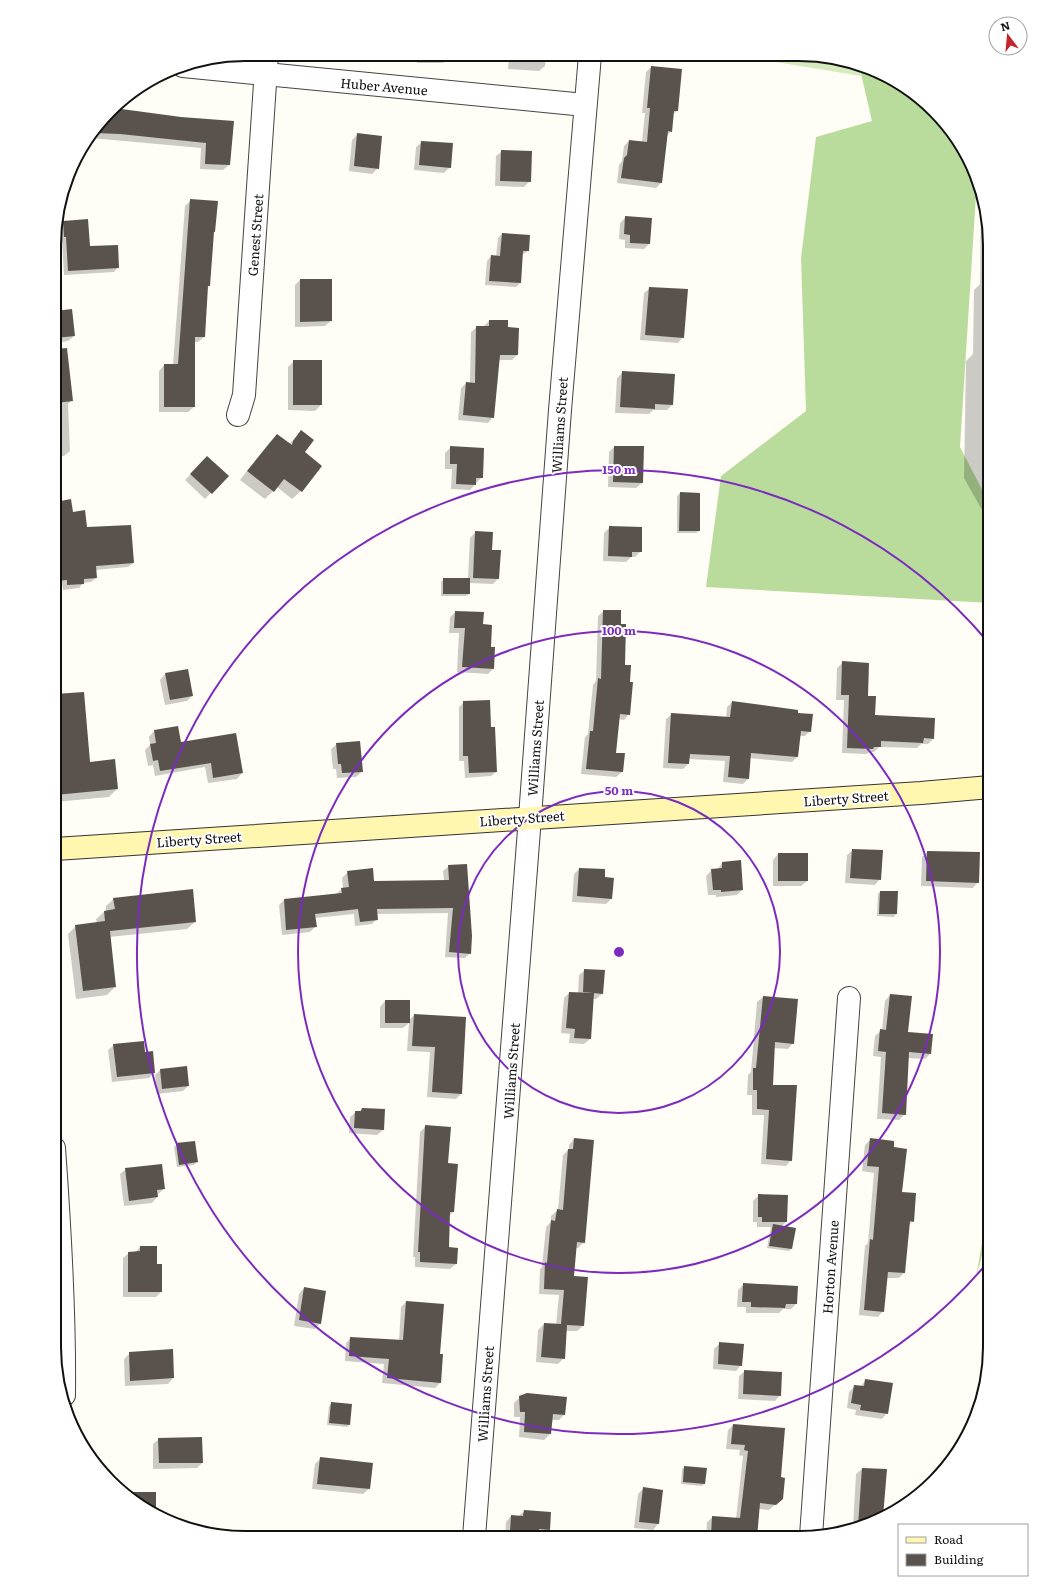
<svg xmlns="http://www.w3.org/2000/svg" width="1044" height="1592" font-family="Literata,serif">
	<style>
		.green { fill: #d5ebbd }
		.forest { fill: #b9dc9c }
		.shadow { fill: #0003 }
		.building { fill: #5a524d }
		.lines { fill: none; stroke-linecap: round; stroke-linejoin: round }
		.minor-casing { stroke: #444; stroke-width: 24 }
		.secondary-casing { stroke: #333; stroke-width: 24 }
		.minor { stroke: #fff; stroke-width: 22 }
		.secondary { stroke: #fff6b0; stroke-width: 22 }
		.ring { fill: none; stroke: #7b2cbf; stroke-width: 2 }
		.labels { text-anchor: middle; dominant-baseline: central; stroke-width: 4; stroke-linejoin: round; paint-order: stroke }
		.street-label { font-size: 13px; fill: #111; stroke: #fff }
		.rim { fill: none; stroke: #111; stroke-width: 2 }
		.centre { fill: #7b2cbf; stroke: #fff; stroke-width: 2 }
		.ring-label { font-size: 12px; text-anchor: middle; font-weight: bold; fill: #7b2cbf; stroke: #fff; stroke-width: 4; stroke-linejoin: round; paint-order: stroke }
	</style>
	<rect width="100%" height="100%" fill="#fffdf5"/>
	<polygon class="green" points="758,55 824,56 859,65 861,76 758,59"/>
	<g class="forest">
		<polygon points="859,65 872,68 915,93 950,129 975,172 977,179 960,447 990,505 990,603 706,587 721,476 806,411 801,258 816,137 872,121"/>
		<polygon points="990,1195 990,1226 976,1278"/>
	</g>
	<g class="shadow">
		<polygon points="417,54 448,55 448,58 443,63 417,63"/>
		<polygon points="509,55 546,55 545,66 539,71 508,69"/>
		<polygon points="651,67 677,111 672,115 671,131 667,136 661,183 656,188 617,183 619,165 622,161 624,146 629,141 642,142 645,113 642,113 646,72"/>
		<polygon points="113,109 181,118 229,165 223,170 200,169 201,148 91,138"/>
		<polygon points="358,134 378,168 372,174 349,171 352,140"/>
		<polygon points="422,142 450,167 444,173 414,170 416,147"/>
		<polygon points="502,151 530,181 524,187 495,186 496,156"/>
		<polygon points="191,200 209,285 207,287 204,337 198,342 194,342 194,407 188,412 159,412 159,371 164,365 173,365 185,206"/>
		<polygon points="981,200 990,245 990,524 964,478 966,361 973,354 974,290 980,284"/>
		<polygon points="626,217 649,244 644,249 625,248 625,240 619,239 620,223"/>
		<polygon points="64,222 89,247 118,267 114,272 64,275 62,241 60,241 59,226"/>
		<polygon points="502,234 529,236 528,251 522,255 520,283 516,287 485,285 487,261 491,256 496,257 498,238"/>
		<polygon points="300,280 331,321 325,326 295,327 295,285"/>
		<polygon points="650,288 683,337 678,343 640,340 644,293"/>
		<polygon points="55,312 74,336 68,341 55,343"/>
		<polygon points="489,321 507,328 517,355 512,360 498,360 493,417 488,423 458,420 461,388 466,383 470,383 471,332 477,327 483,327"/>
		<polygon points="294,361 321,361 321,405 315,411 288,410 288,367"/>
		<polygon points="623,372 672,405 667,410 653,410 649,414 615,413 617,378"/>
		<polygon points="55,373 72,400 68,404 70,451 64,456 59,456 55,460"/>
		<polygon points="301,432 303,452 301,491 292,499 277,487 265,499 240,480 269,443 277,435 289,444"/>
		<polygon points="451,447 482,477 470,490 451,489 452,469 445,469 445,453"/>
		<polygon points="614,447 642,483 636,488 608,487 609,452"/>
		<polygon points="202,463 227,476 205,499 185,480"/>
		<polygon points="680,493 699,531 696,533 677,533 677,496"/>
		<polygon points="55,503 72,513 87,528 133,563 128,567 95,570 96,578 91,582 83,583 79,588 63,590 62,584 55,585"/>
		<polygon points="610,527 641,551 635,557 631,557 626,562 603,561 604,533"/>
		<polygon points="476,532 491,551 498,579 493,584 469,583 469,594 466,596 441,596 441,582 444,579 468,579 470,538"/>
		<polygon points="604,611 624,665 629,714 624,720 618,719 615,754 622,772 616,777 581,774 585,737 588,734 593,685 596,681 598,616"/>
		<polygon points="456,612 482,625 490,648 493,669 488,674 457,672 459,633 449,633 450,617"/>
		<polygon points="843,662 866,697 874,716 933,739 928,744 921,744 917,748 879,747 874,752 869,752 867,754 842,753 844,700 836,700 837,668"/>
		<polygon points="165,674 192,696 187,701 165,705 160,680"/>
		<polygon points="83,693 90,763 117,789 109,797 55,802 55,695"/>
		<polygon points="464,702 490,728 496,772 491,776 465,778 464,761 459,761 459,707"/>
		<polygon points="732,702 797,714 810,731 805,736 799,736 797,757 792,762 749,758 748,779 743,784 723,782 725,761 689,759 688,764 683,769 663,768 666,719 672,714 726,718 727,707"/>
		<polygon points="177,727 180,744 242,773 237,779 208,783 205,767 155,776 153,765 148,766 145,750 150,745 149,737 154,731"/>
		<polygon points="337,744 362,771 356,777 337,778 336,769 333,769 331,749"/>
		<polygon points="853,850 880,879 875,885 845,883 847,855"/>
		<polygon points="927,852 978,882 973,888 921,886 922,857"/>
		<polygon points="778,854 807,881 801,886 773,886 773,860"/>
		<polygon points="722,863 742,890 737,895 716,897 716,895 708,895 706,876 712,870 717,870"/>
		<polygon points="449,866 470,953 465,958 445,957 448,913 377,914 377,919 372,924 355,926 354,914 315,918 315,927 310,932 282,935 279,905 284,900 336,894 343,888 342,878 348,872 373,882 444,881 443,871"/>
		<polygon points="579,869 604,878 613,878 611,899 606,904 572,902 574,874"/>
		<polygon points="880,892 897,892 896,914 894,917 877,916 878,894"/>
		<polygon points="114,899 195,922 187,929 109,937 115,987 107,995 76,999 68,934 76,926 97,923 96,919 104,912 106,911 106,906"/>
		<polygon points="585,970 602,994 596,999 593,999 590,1039 584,1044 569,1043 570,1034 561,1033 564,998 569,993 578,993 579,975"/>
		<polygon points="890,995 907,1033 930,1054 925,1059 908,1058 905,1114 899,1120 877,1119 881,1057 873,1056 875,1036 882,1030 885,1001"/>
		<polygon points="763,997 793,1043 788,1049 773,1048 772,1086 791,1160 786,1166 761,1164 764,1115 752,1115 752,1095 747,1095 748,1075 751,1072 757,1002"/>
		<polygon points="385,1001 409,1020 414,1015 465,1018 461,1094 456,1099 427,1097 430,1052 407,1051 409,1023 403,1028 380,1028 380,1007"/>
		<polygon points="114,1045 144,1053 154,1073 149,1078 112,1082 108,1050"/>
		<polygon points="160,1070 188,1086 183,1091 157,1094 155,1074 155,1075"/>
		<polygon points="362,1109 383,1130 377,1135 349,1133 350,1117 356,1112 359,1112"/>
		<polygon points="426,1126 447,1164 453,1212 449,1216 448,1248 456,1264 450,1269 415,1267 415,1257 413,1257 420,1132"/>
		<polygon points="574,1139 584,1242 578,1248 575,1248 573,1277 583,1326 577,1331 566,1331 564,1358 558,1364 536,1362 538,1330 544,1324 556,1325 559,1295 539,1294 540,1269 542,1267 546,1227 551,1222 551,1216 558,1210 563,1155 569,1149 569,1145"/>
		<polygon points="871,1139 901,1193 913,1221 909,1225 904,1273 899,1278 886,1278 883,1311 878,1317 859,1315 865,1246 868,1243 874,1173 862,1171 865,1145"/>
		<polygon points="177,1144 197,1162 194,1165 177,1167 174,1147"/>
		<polygon points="126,1169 164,1189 157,1195 157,1197 152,1203 124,1206 120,1174"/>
		<polygon points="759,1195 786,1222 781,1227 791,1249 789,1251 767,1248 771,1227 757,1227 757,1222 753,1222 753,1201"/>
		<polygon points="140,1247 156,1247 156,1265 161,1292 156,1297 123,1297 123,1258 129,1253 135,1253"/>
		<polygon points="744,1284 796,1304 791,1309 783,1309 779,1313 746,1313 746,1307 737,1307 738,1290"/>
		<polygon points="304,1288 320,1323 315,1329 294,1326 299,1294"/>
		<polygon points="406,1302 439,1355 440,1383 435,1388 382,1383 384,1364 345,1361 346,1343 351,1338 399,1341 401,1307"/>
		<polygon points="720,1343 741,1365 736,1371 713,1369 714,1349"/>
		<polygon points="172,1350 173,1378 168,1384 125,1386 124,1359 130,1353"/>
		<polygon points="745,1371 780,1395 775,1401 738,1399 739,1376"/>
		<polygon points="866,1380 887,1413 882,1419 855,1415 856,1410 847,1408 849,1392 855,1386 860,1387"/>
		<polygon points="520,1397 564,1415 559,1420 551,1420 550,1434 544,1440 519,1437 520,1417 514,1417 514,1403"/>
		<polygon points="332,1403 349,1425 347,1427 327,1425 329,1406"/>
		<polygon points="733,1425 780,1478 782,1498 769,1510 759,1509 756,1538 706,1538 707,1522 713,1517 736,1519 743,1456 739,1455 740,1450 726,1449 728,1430"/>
		<polygon points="159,1439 202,1463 197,1468 153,1469 153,1444"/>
		<polygon points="321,1458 369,1489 363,1494 312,1489 315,1464"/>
		<polygon points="685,1467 704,1484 702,1486 681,1484 682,1469"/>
		<polygon points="862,1469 886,1470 882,1518 872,1523 851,1527 853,1526 856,1474"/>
		<polygon points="643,1489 662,1491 658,1524 653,1530 634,1528 638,1494"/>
		<polygon points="524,1511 549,1529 543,1535 538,1534 537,1537 505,1537 506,1522 511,1516 518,1517"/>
	</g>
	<g class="building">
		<polygon points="651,66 682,69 678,111 674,111 672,132 668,131 662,183 621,178 624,158 627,155 629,140 647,142 650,108 647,108"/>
		<polygon points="114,108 181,117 234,121 230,165 205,164 206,143 120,134 95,133"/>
		<polygon points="357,133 382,136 379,169 354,166"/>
		<polygon points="421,141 453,143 451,168 419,165"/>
		<polygon points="501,150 532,151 531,182 500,181"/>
		<polygon points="190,199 218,201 215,232 214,232 210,286 208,286 205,337 195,337 195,407 164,407 164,364 178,364"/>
		<polygon points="625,216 652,218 650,244 630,243 630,235 624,234"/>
		<polygon points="88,219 90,246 118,245 119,268 68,271 66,237 64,237 63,221"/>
		<polygon points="502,233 530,235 529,251 523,251 521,283 489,281 491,255 500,256"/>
		<polygon points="300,279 332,279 332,321 300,322"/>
		<polygon points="649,287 688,289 684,338 645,335"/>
		<polygon points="72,309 75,336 55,338 55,311"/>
		<polygon points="489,320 508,320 508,327 519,328 518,355 500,355 494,418 463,415 466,382 475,383 476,326 489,326"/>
		<polygon points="67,348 73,401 55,403 55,349"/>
		<rect x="293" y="360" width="29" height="45"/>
		<polygon points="622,371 675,374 673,405 655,404 655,409 620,407"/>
		<polygon points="301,430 314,440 305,452 322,466 302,492 284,479 274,492 247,471 277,434 292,445 293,441"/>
		<polygon points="450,446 484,448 483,478 476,478 476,485 456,484 457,464 450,464"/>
		<polygon points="614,446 644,446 643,483 613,482"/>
		<polygon points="207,456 229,476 212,494 190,474"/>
		<polygon points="680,492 700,493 700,531 679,531"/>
		<polygon points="71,499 73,512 85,510 87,527 131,525 134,563 96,566 97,578 84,579 84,584 67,585 67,580 55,581 55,502"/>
		<polygon points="609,526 642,527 642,552 632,552 632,557 608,556"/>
		<polygon points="475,531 493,532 492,550 501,550 499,579 473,578"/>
		<rect x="443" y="578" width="27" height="16"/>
		<polygon points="603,610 621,610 621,624 626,624 625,665 631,665 630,682 633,682 630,715 620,714 616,753 625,753 623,772 586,769 590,731 593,731 598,678 601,679"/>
		<polygon points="455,611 484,612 483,624 492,625 491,647 495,647 494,669 462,667 465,628 454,628"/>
		<polygon points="842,661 869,663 868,696 876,696 875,715 935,718 934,739 924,738 923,743 881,741 881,747 874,747 873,749 847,748 849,695 841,695"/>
		<polygon points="188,669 193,696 170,700 165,673"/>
		<polygon points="84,692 90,762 115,759 118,789 55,795 55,764 60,764 55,709 55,694"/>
		<polygon points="490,700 491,727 495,727 497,772 469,773 468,756 463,756 463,701"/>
		<polygon points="732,701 798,710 798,713 813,714 811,732 801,731 798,757 751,753 749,779 728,777 730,756 690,754 689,764 668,763 671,713 730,717"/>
		<polygon points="178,726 181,742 236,733 243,773 213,778 211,763 160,771 158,760 153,761 150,744 156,743 154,730"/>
		<polygon points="360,741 363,772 342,773 341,764 338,764 336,743"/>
		<polygon points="852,849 883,850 881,880 850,878"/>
		<polygon points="927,851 980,852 979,883 926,881"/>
		<rect x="778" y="853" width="30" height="28"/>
		<polygon points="741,860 743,890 721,892 721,890 713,890 711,869 722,868 722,862"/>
		<polygon points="467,864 472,936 471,954 449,952 453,908 377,909 378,920 360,922 358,909 315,914 317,927 286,930 284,899 342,893 341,888 349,887 347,871 373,868 374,881 449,880 448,865"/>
		<polygon points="579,868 605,869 605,877 614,878 612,899 577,896"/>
		<polygon points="193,889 196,922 110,931 116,987 83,991 75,925 105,921 104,911 115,909 113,898"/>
		<polygon points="880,891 898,891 897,914 879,914"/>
		<polygon points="584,969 605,970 603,994 583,992"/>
		<polygon points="569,992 594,993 591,1039 574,1038 575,1029 566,1028"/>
		<polygon points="890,994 912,996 908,1032 933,1034 931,1054 909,1052 906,1115 882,1113 886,1052 878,1051 880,1029 886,1030"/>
		<polygon points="763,996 798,999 794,1044 775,1042 773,1085 797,1085 792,1161 766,1159 769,1110 757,1109 757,1090 753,1090 753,1068 756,1068"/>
		<rect x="385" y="1000" width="25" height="23"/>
		<polygon points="414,1014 466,1017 462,1094 432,1092 435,1047 412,1046"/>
		<polygon points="144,1041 145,1052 153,1051 155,1073 117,1077 113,1044"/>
		<polygon points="187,1066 189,1086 162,1089 160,1069"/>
		<polygon points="362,1108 385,1109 384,1130 354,1128 355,1111 361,1111"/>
		<polygon points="425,1125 451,1127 448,1163 458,1164 454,1212 450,1212 449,1247 458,1248 457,1264 420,1262 420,1252 418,1252"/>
		<polygon points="574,1138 594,1140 585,1243 577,1242 574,1276 588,1277 584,1326 567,1325 565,1359 541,1357 544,1323 561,1324 564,1290 544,1289 545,1262 547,1263 551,1220 555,1221 557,1209 563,1210 568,1149 573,1149"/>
		<polygon points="870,1138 894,1141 894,1147 907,1149 902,1192 916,1193 914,1222 910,1221 905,1273 888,1272 884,1312 864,1310 870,1239 873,1240 879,1167 867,1166"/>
		<polygon points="195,1141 198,1162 179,1165 176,1143"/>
		<polygon points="162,1164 165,1189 157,1190 158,1197 129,1201 125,1168"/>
		<polygon points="758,1194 788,1195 787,1222 762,1222 762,1217 758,1217"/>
		<polygon points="773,1224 796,1228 792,1249 769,1246"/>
		<polygon points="140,1246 157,1246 157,1264 162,1264 162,1292 128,1292 128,1252 140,1251"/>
		<polygon points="743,1283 798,1286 797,1304 786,1304 785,1308 751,1307 751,1302 742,1302"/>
		<polygon points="304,1287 326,1291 321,1324 299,1320"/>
		<polygon points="406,1301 444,1304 440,1354 443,1354 441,1383 387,1378 389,1359 349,1356 350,1337 403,1340"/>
		<polygon points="719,1342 744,1344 742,1366 718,1364"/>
		<polygon points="173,1349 174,1378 130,1381 129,1352"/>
		<polygon points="744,1370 782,1372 781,1396 743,1394"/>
		<polygon points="865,1379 893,1383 888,1414 860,1410 861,1405 851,1403 854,1385 864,1386"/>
		<polygon points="527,1393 567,1397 565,1415 553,1414 551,1434 524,1432 525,1412 520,1412 519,1396"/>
		<polygon points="331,1402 352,1404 350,1425 329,1423"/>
		<polygon points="733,1424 785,1428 781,1477 785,1478 783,1499 776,1505 760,1503 757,1538 711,1538 712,1516 740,1518 748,1451 744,1450 745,1445 731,1444"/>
		<polygon points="202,1437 203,1463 159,1463 158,1438"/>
		<polygon points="320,1457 373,1463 370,1489 317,1484"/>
		<polygon points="684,1466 707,1468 705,1484 683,1482"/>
		<polygon points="862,1468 887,1469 883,1517 872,1523 858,1526"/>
		<polygon points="643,1487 663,1490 659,1524 639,1522"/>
		<polygon points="122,1492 156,1492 156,1514 129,1499"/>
		<polygon points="524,1510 551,1512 550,1530 539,1529 538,1537 521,1537 521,1533 510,1532 511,1515 523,1516"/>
	</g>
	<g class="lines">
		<g class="minor-casing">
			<g id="minor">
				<polyline points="183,66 585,105"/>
				<polyline points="238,415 244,395 267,54"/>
				<path d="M54,1148C60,1230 65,1313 64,1395"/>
				<polyline points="811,1536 849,998"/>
				<polyline points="474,1537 530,817 560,410 590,55"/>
			</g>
		</g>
		<g class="secondary-casing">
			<polyline id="secondary" points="55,849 921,793 990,787"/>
		</g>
		<use href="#minor" class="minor"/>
		<use href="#secondary" class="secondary"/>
	</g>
	<g class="ring">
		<circle cx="619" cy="952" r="161"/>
		<circle cx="619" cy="952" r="321"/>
		<path d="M988 1262A482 482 0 1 1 988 642"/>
	</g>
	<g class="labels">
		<g class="street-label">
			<text transform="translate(384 86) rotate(5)">Huber Avenue</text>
			<text transform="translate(255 235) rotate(-86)">Genest Street</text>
			<text transform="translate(559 425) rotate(-86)">Williams Street</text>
			<text transform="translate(535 748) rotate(-86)">Williams Street</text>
			<text transform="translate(846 798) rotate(-4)">Liberty Street</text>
			<text transform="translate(522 818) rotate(-4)">Liberty Street</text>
			<text transform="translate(199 839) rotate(-4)">Liberty Street</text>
			<text transform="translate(511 1071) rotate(-86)">Williams Street</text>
			<text transform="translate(830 1267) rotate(-86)">Horton Avenue</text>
			<text transform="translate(485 1394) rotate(-86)">Williams Street</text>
		</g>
	</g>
	<path d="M0 0H1044V1592H0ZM245 61H799A184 184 0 0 1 983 245V1347A184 184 0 0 1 799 1531H245A184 184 0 0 1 61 1347V245A184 184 0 0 1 245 61Z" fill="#fff" fill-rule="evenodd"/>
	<path class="rim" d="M245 61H799A184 184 0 0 1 983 245V1347A184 184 0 0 1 799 1531H245A184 184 0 0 1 61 1347V245A184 184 0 0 1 245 61Z"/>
	<circle cx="619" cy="952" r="6" class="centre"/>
	<g class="ring-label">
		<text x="619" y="474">150 m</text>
		<text x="619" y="635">100 m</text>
		<text x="619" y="795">50 m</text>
	</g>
	<rect x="898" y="1524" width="130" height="52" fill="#ffffff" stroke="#a0a0a0"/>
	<rect x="906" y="1537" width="20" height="6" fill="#fff6b0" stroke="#a0a0a0"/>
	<text x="934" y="1544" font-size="12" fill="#111111">Road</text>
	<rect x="906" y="1554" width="20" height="12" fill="#5a524d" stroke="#a0a0a0"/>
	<text x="934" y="1564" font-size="12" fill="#111111">Building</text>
	<g transform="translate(1008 36) rotate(344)"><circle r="19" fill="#ffffff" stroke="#a0a0a0"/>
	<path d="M0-3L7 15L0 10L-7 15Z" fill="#c4262e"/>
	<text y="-6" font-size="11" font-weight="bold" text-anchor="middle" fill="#111111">N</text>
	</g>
</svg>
